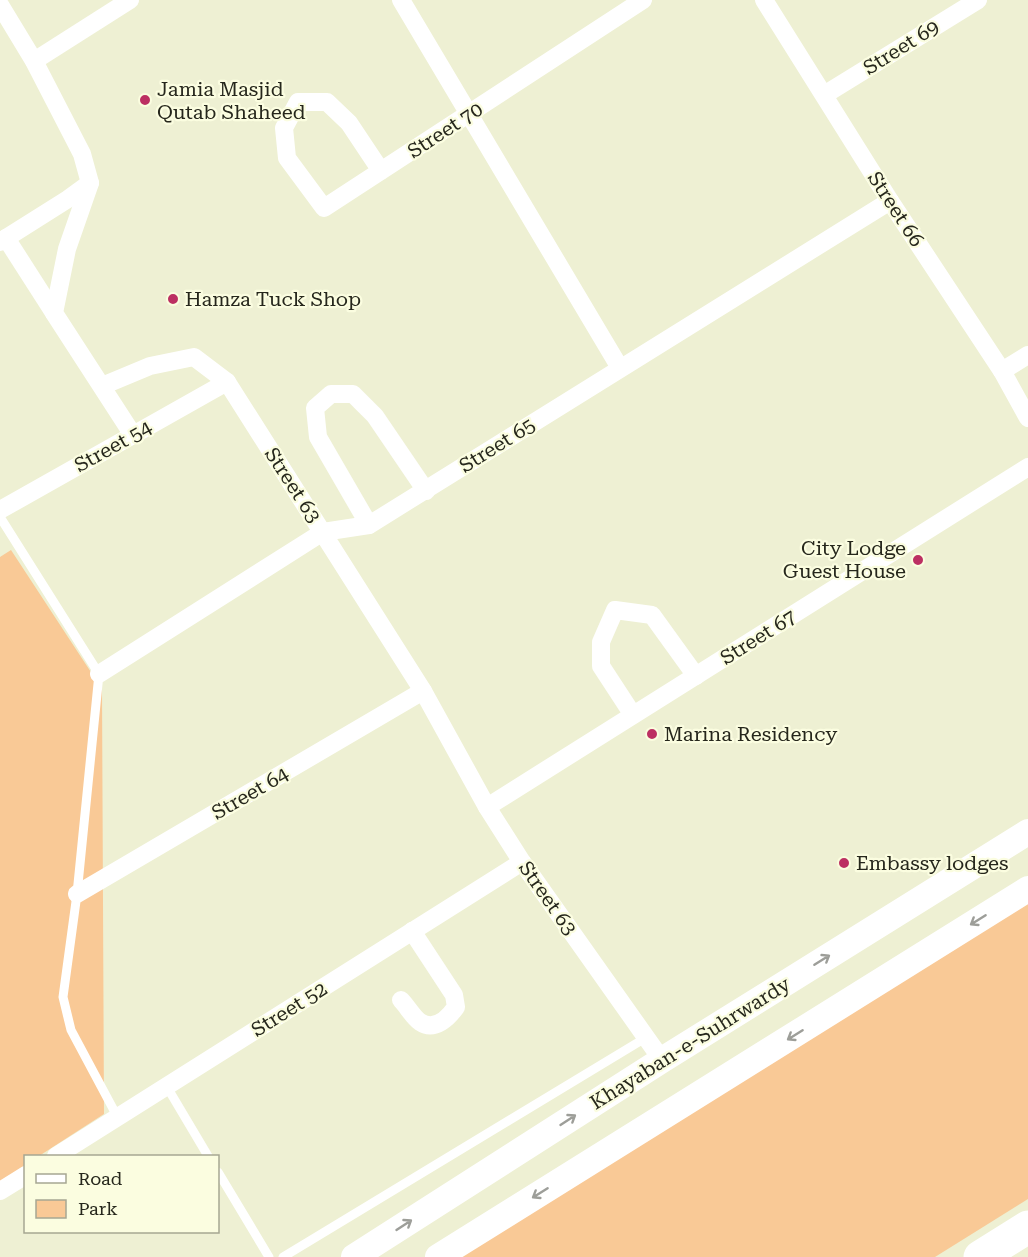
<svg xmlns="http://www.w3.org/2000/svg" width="1028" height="1257" font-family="'Roboto Serif',serif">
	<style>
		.green { fill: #f9c996 }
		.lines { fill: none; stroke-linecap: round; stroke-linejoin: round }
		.lane { stroke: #fff; stroke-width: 9 }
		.street { stroke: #fff; stroke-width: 18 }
		.secondary { stroke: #fff; stroke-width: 26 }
		.highway { stroke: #fff; stroke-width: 33 }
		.oneway { stroke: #9d9e99 }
		.poi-dot { fill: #bc2f62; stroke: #fbfde0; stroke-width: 2 }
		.labels { text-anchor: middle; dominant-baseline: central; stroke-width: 4.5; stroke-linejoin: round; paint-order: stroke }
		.street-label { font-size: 20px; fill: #26271c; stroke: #fbfde0 }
		.poi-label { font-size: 20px; fill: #26271c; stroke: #fbfde0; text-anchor: start }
	</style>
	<rect width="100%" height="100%" fill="#eef0d3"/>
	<g class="green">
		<polygon points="11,550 102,689 104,1114 39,1156 26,1156 25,1165 0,1182 0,557"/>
		<polygon points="1028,903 1028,1199 935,1257 457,1257"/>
	</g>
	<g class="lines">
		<g class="lane">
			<polyline points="0,517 99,674 77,894 63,997 71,1030 118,1118"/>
			<polyline points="167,1087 208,1156"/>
			<polyline points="218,1172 269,1257"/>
			<polyline points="283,1257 647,1037"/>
		</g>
		<g class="street">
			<polyline points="401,0 620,368"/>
			<polyline points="764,0 890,201 1002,371 1028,418"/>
			<polyline points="0,5 34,61 82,154 90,183 67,249 54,313 133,435"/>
			<polyline points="34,61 130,0"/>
			<polyline points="824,95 978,0"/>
			<polyline points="381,171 349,123 327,102 298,102 284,128 287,158 324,208 643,0"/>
			<polyline points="6,238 54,313"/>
			<polyline points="0,242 68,199 90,183"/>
			<polyline points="1002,371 1028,355"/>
			<polyline points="102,386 150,366 194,357 227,382 423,691 487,807 522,862 662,1060"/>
			<polyline points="0,510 227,382"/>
			<polyline points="369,525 318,437 315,408 331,394 353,394 375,416 426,491"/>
			<polyline points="99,674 323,532 369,525 890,201"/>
			<polyline points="633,715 601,666 601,642 615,610 652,615 696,676"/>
			<polyline points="487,807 1028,467"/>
			<polyline points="77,894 423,691"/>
			<path d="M401,1000C407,1006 413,1017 420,1022C435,1032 449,1017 456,1007L454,995L412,931"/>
			<polyline points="56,1156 522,862"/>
			<polyline points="0,1191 26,1175"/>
		</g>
		<g class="secondary">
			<polyline points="354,1257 662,1060 1028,832"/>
			<polyline points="438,1257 1028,889"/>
		</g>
		<polyline class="highway" points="980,1257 1028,1227"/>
	</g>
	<defs><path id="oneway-shaft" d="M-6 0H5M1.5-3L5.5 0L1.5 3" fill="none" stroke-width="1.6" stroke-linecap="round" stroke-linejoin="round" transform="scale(1.5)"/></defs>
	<g class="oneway">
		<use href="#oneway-shaft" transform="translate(978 920) rotate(148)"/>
		<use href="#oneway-shaft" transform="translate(822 960) rotate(-32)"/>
		<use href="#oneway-shaft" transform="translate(795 1035) rotate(148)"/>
		<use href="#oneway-shaft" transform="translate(568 1120) rotate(-33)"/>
		<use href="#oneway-shaft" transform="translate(540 1193) rotate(148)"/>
		<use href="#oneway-shaft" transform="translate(404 1225) rotate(-33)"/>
	</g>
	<g class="poi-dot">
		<circle cx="145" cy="100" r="6"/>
		<circle cx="173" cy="299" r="6"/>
		<circle cx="918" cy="560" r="6"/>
		<circle cx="652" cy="734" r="6"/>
		<circle cx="844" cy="863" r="6"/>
	</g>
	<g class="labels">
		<g class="street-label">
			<text transform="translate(901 47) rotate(-32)">Street 69</text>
			<text transform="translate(445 130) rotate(-33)">Street 70</text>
			<text transform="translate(896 209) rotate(57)">Street 66</text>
			<text transform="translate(497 445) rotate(-32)">Street 65</text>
			<text transform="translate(113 446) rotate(-29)">Street 54</text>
			<text transform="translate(293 485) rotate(57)">Street 63</text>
			<text transform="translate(758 637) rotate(-32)">Street 67</text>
			<text transform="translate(250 793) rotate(-30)">Street 64</text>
			<text transform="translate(548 898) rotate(55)">Street 63</text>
			<text transform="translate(289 1009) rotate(-32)">Street 52</text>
			<text transform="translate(690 1043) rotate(-32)">Khayaban-e-Suhrwardy</text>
		</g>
		<g class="poi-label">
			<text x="157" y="89">Jamia Masjid<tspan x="157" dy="23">Qutab Shaheed</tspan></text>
			<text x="185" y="299">Hamza Tuck Shop</text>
			<text x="906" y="548" text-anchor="end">City Lodge<tspan x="906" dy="23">Guest House</tspan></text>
			<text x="664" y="734">Marina Residency</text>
			<text x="856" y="863">Embassy lodges</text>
		</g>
	</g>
	<rect x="24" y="1155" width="195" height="78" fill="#fbfde0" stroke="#a6a792" stroke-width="1.5"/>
	<rect x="36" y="1174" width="30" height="9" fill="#ffffff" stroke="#a6a792" stroke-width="1.5"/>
	<text x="78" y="1185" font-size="18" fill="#26271c">Road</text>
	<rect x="36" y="1200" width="30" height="18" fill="#f9c996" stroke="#a6a792" stroke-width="1.5"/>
	<text x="78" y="1215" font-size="18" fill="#26271c">Park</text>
</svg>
